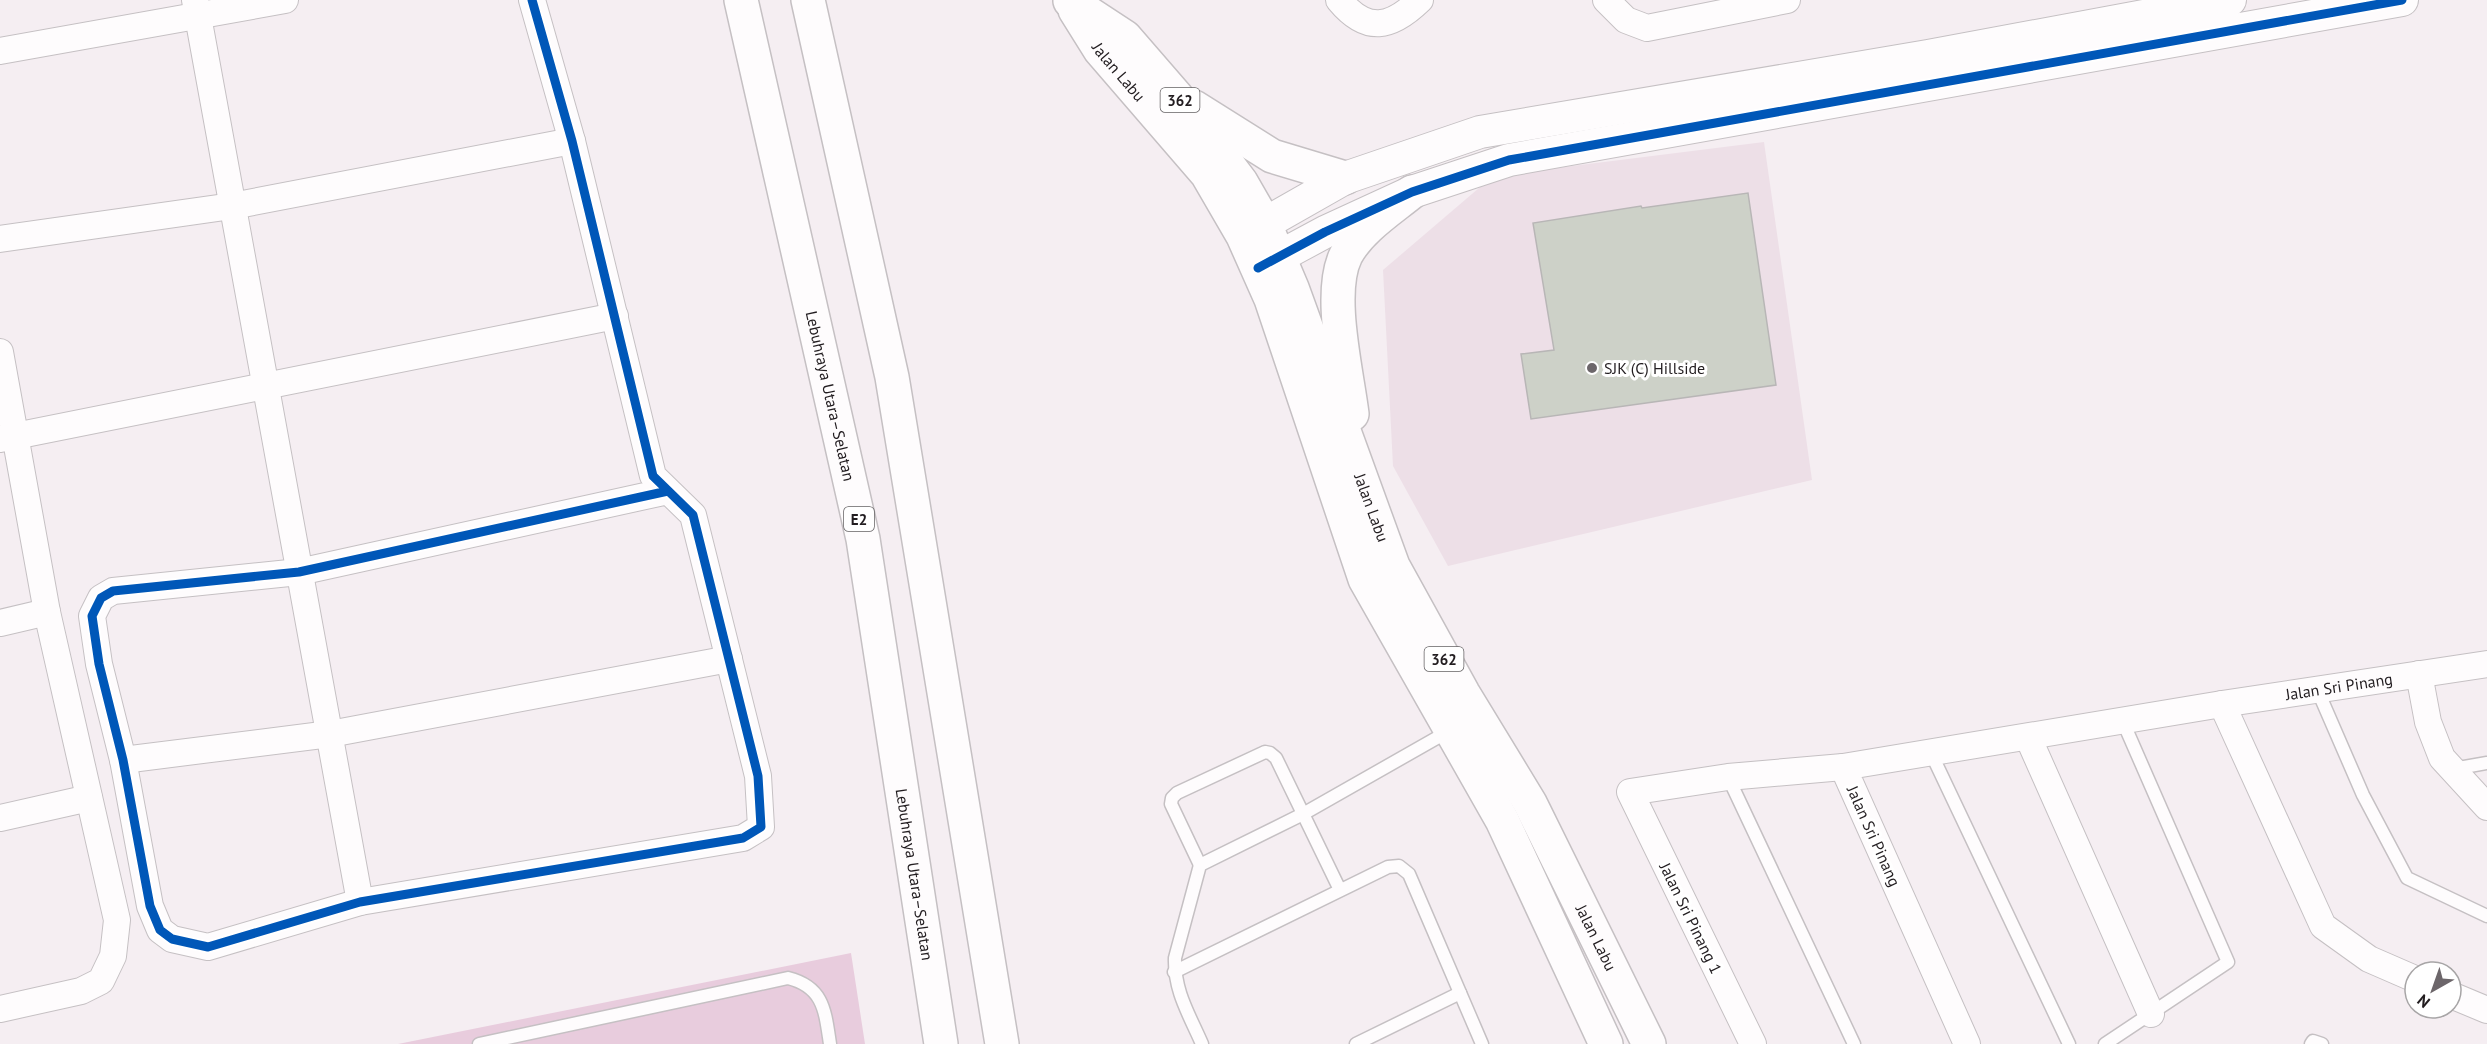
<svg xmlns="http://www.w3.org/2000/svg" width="2487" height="1044" font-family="'PT Sans',sans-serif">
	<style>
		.built { fill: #eddfe7 }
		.green { fill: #e8ccdd }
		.building { fill: #cdd1c8; stroke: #b8b6b6; stroke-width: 1.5 }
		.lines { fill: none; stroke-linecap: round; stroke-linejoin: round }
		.service-casing { stroke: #c5c0c3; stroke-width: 15 }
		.minor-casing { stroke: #c5c0c3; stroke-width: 28 }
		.tertiary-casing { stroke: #c5c0c3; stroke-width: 34 }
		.primary-casing { stroke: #c5c0c3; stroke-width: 36 }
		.motorway-casing { stroke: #c5c0c3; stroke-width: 36 }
		.service { stroke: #fefcfd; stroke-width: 12 }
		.minor { stroke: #fefcfd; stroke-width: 26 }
		.tertiary { stroke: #fefcfd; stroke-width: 32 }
		.primary { stroke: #fefcfd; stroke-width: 33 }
		.motorway { stroke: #fefcfd; stroke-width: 33 }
		.cycleway-casing { stroke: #fff; stroke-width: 13 }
		.cycleway { stroke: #0057b8; stroke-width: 9 }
		.poi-dot { fill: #6c666a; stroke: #fff; stroke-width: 2 }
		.labels { text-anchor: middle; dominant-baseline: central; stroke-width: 6; stroke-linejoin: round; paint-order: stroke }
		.shield { fill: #fff; stroke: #646163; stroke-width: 1.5 }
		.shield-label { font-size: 15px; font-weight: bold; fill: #221d20 }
		.street-label { font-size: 16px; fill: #221d20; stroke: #fff }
		.poi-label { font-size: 16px; fill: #221d20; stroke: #fff; text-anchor: start }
	</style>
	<rect width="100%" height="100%" fill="#f5eef2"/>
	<polygon class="built" points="1764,142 1812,480 1448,566 1393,466 1383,270 1493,176"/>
	<polygon class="green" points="851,953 865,1044 398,1044"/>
	<polygon class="building" points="1748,193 1776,385 1531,419 1521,354 1554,350 1533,223 1641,206 1642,208"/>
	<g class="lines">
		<g class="service-casing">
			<g id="service">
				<polyline points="2317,689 2363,795 2407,878 2487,916"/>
				<polyline points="1931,753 2069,1044"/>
				<polyline points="2453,769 2487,763"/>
				<polyline points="1728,777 1854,1044"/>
				<polyline points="1200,865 1171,804 1172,798 1177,793 1265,752 1270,753 1276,758 1340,890"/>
				<polyline points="1174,972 1388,867 1399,866 1409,874 1482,1044"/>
				<path d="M479,1044L788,978C824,987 825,1011 830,1044"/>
				<path d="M1202,1044C1189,1014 1174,991 1175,958L1200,865L1303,814L1449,731"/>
				<polyline points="1356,1044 1460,993"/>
				<polyline points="2105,1044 2228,962 2127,731 2125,720"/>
				<polyline points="2311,1044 2313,1041 2322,1044"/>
			</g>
		</g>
		<g class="minor-casing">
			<g id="minor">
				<polyline points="195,0 360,902"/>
				<polyline points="532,0 572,141 653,476 693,515 758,776 761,827 743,838 360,902 208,947 172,939 160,930 150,906 123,760 99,664 92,616 101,598 113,591 299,572 668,491"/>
				<path d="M1339,0C1367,34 1391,28 1420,0"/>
				<polyline points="1606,0 1626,20 1647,28 1787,0"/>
				<polyline points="0,51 285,0"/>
				<polyline points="0,239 232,206 572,141"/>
				<polyline points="0,352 47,612 117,920 113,956 101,981 81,991 0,1009"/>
				<polyline points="0,439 615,316"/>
				<polyline points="0,623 47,612"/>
				<polyline points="2419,674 2428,722 2442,758 2487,807"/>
				<polyline points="2222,704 2323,926 2369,959 2415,979"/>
				<polyline points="2028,737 2151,1014"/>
				<polyline points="123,760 330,734 729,659"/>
				<polyline points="0,818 89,798"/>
				<polyline points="2451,995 2487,1010"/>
				<polyline points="1753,1044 1630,792 1728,777 1843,767"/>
				<path id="s1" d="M1967,1044L1843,767L2222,704L2487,664"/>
			</g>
		</g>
		<g class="tertiary-casing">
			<g id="tertiary">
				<polyline points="1243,236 1345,178 1480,132 1928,56 2230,0"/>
				<polyline points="1258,268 1325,232 1412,192 1509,160 2402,0"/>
			</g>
		</g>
		<g class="primary-casing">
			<g id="primary">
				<path id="s2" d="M1070,1L1125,37L1177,97L1241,182L1264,222L1292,288L1393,566L1463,693L1530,803L1649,1044"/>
				<path id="s3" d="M1075,10L1100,50L1207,174L1243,236L1271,299L1365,579L1502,820L1606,1044"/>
				<polyline points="1194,107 1272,156 1345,178"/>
				<path d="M1352,414C1347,372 1327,293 1346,255C1360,229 1390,210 1412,192"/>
			</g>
		</g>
		<g class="motorway-casing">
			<g id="motorway">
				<path id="s4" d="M741,0L863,539L941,1044"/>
				<polyline points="808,0 892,377 1002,1044"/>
			</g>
		</g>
		<use href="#service" class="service"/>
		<use href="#minor" class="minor"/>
		<use href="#tertiary" class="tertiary"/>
		<use href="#primary" class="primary"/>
		<use href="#motorway" class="motorway"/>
		<g class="cycleway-casing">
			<g id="cycleway">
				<polyline points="532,0 572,141 653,476 693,515 758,776 761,827 743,838 360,902 208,947 172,939 160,930 150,906 123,760 99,664 92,616 101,598 113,591 299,572 668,491"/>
				<polyline points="1258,268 1325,232 1412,192 1509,160 2402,0"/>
			</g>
		</g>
		<use href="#cycleway" class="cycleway"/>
	</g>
	<circle class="poi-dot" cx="1592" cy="368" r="6"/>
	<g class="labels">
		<g class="shield">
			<rect x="1160.5" y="88" width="39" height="24" rx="4.5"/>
			<rect x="844" y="507" width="30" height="24" rx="4.5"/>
			<rect x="1424.5" y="647" width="39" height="24" rx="4.5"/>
		</g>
		<g class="shield-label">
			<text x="1180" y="100">362</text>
			<text x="859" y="519">E2</text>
			<text x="1444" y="659">362</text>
		</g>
		<g class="street-label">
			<text stroke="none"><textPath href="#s3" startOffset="76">Jalan Labu</textPath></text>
			<text stroke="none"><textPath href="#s4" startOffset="406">Lebuhraya Utara–Selatan</textPath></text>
			<text stroke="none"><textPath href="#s2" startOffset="603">Jalan Labu</textPath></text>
			<text stroke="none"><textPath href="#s1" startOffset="806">Jalan Sri Pinang</textPath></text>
			<text transform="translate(1874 836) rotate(66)">Jalan Sri Pinang</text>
			<text stroke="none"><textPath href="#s4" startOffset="892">Lebuhraya Utara–Selatan</textPath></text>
			<text transform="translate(1691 918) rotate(64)">Jalan Sri Pinang 1</text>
			<text stroke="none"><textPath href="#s2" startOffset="1089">Jalan Labu</textPath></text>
		</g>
		<g class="poi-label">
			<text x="1604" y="368">SJK (C) Hillside</text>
		</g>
	</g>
	<g transform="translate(2433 990) rotate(220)"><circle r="28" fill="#ffffff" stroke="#a7a5a6" stroke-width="1.5"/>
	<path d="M0-4.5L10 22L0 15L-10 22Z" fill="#6c666a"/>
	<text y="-9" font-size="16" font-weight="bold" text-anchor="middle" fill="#221d20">N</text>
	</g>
</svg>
